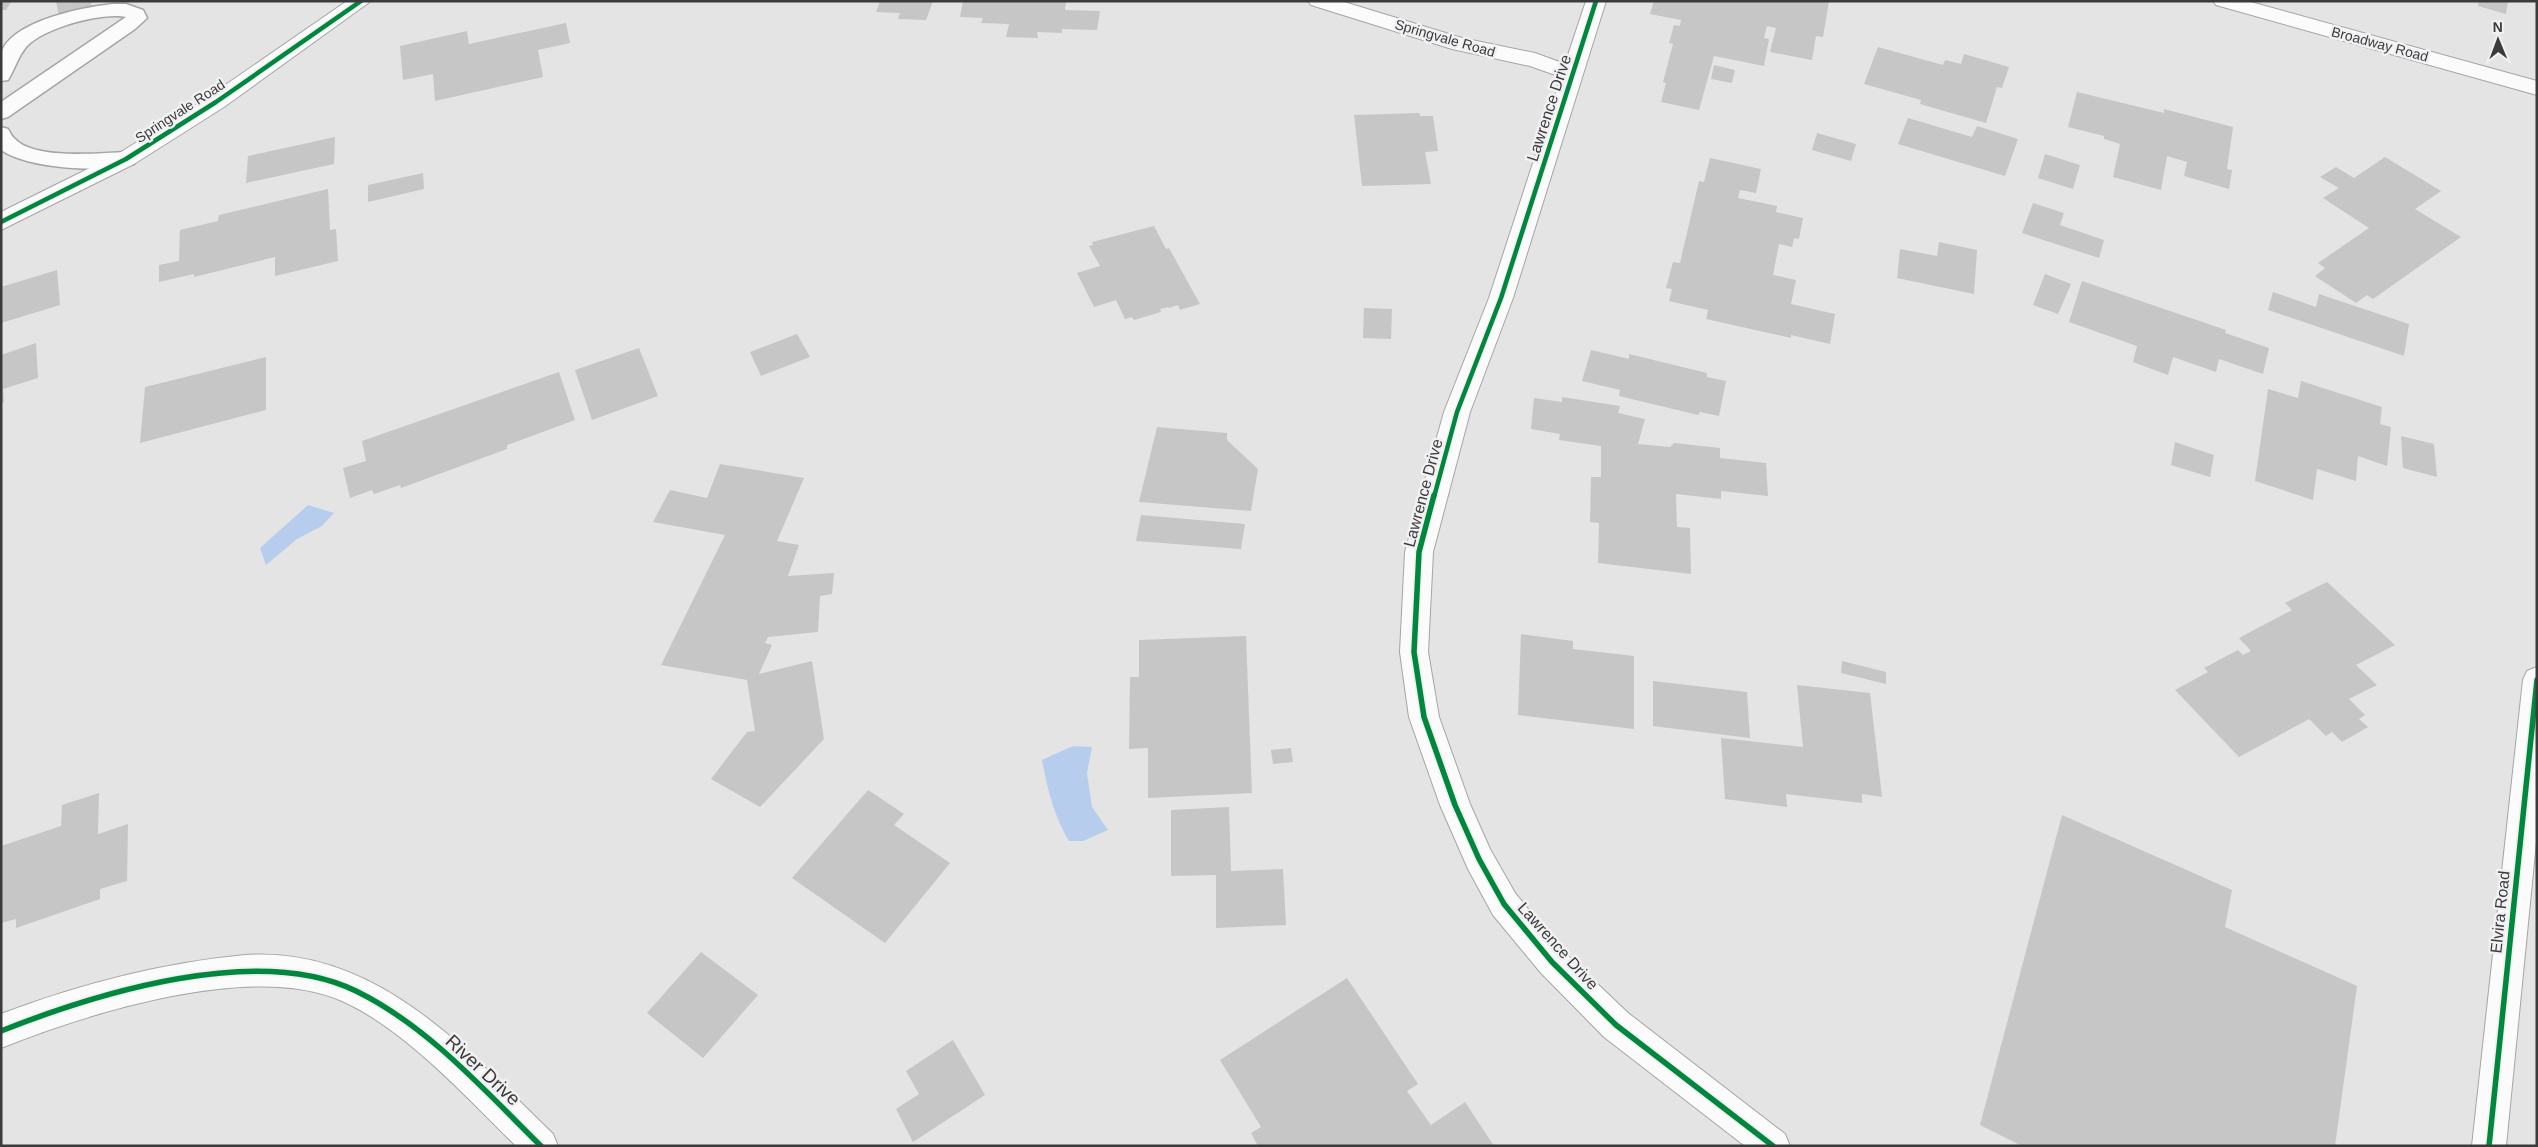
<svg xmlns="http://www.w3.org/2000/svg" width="2538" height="1147" font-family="Helvetica,sans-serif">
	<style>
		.water { fill: #b7cdee }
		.building { fill: #c6c6c6 }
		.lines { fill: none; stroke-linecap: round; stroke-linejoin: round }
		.lane-casing { stroke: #a5a5a5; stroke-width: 3 }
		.street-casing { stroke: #a5a5a5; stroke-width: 2 }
		.secondary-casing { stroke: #a5a5a5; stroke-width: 2 }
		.lane { fill: #fbfbfb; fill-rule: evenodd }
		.street { fill: #fbfbfb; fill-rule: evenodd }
		.secondary { fill: #fbfbfb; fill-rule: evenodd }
		.cycleway-far1-casing { stroke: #f1f0f2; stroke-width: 7 }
		.cycleway-casing { stroke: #f1f0f2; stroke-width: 9 }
		.cycleway-far1 { stroke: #00873e; stroke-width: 4.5 }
		.cycleway { stroke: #00873e; stroke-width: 5.5 }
		.labels { text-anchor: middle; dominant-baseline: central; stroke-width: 5; stroke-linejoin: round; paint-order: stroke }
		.far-street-label { font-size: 14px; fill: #3b3b3c; stroke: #f1f0f2 }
		.street-label { font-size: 16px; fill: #3b3b3c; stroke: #f1f0f2 }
		.near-street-label { font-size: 19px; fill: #3b3b3c; stroke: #f1f0f2 }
	</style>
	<rect width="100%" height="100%" fill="#e4e4e4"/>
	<g class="water">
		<polygon points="308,505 334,513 322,526 297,539 266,565 260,548"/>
		<path d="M1073,746L1092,747L1087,773L1092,807L1108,830L1083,841H1069C1053,813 1048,791 1042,760Z"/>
	</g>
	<g class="building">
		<polygon points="1,1 12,1 6,10 1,10"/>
		<polygon points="56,1 96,1 96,2 91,3 92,8 59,17"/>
		<polygon points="880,1 933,1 926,20 898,19 900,13 876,12"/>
		<polygon points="963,1 1066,1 1065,10 1100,11 1097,30 1062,29 1062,33 1037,32 1038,38 1006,37 1009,24 981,23 983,18 960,17"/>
		<polygon points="1654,1 1829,1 1823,37 1816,36 1812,60 1770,52 1776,28 1767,26 1764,38 1769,39 1764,66 1714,56 1699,110 1661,102 1666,83 1663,82 1673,44 1669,43 1674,25 1680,26 1681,20 1650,14"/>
		<polygon points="2479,1 2508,1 2506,14 2478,6"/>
		<polygon points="566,23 570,43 538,50 543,77 435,101 433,74 403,80 400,46 467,31 469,44"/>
		<polygon points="1878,47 1943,65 1945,60 1961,64 1964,54 2009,67 2002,88 1997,87 1986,123 1920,104 1921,100 1864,84"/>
		<polygon points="1714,65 1735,70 1732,83 1711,79"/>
		<polygon points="2077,92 2164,113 2164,109 2233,127 2227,169 2232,170 2229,189 2184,176 2187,162 2167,156 2161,190 2113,177 2120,144 2104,139 2104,136 2068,127"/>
		<polygon points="1419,113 1420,116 1433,116 1438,151 1425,152 1431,184 1362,186 1354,115"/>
		<polygon points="1908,118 1972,137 1977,126 2018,139 2005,176 1898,144"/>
		<polygon points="1817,133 1856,144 1851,161 1812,150"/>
		<polygon points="335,137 334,164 246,183 248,156"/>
		<polygon points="2045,154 2080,165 2073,189 2038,178"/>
		<polygon points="2385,157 2441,191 2415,209 2461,237 2373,299 2367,295 2356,303 2315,276 2325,268 2318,263 2369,228 2323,198 2339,188 2320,177 2336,167 2354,178"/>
		<polygon points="1710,158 1761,169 1756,193 1740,190 1738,198 1777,206 1776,212 1803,218 1799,239 1794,238 1792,247 1779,244 1773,275 1796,280 1791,304 1835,314 1830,344 1791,335 1791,338 1706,319 1708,310 1669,301 1672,289 1666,288 1673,262 1680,263 1699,181 1704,182"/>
		<polygon points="423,173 424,189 368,202 368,185"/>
		<polygon points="328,189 330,230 336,229 338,261 275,276 275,257 194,277 194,274 159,282 159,265 179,261 180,230 218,221 219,215"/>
		<polygon points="2033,203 2064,213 2060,225 2104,240 2099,258 2022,233"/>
		<polygon points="1154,226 1166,249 1169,248 1200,304 1180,310 1178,305 1169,308 1168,307 1160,309 1161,312 1134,320 1132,317 1125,319 1116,300 1094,307 1077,273 1100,266 1089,246 1093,245 1092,242"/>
		<polygon points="1939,242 1977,250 1974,294 1897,278 1900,249 1937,256"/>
		<polygon points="57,270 60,305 1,323 1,287"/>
		<polygon points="2045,274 2071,284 2058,314 2033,305"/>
		<polygon points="2082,281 2226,330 2225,333 2269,348 2263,374 2219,359 2216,372 2173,357 2168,375 2133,362 2137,346 2069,322"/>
		<polygon points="2273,292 2316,307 2319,294 2409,324 2404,356 2268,310"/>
		<polygon points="1364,308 1392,309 1391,339 1363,338"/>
		<polygon points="797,334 810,357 761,376 750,352"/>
		<polygon points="36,343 38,378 3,389 4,402 1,403 1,355"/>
		<polygon points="639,348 658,396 592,420 575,370"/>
		<polygon points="1591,350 1629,359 1629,354 1707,373 1707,377 1726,381 1719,416 1700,412 1698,415 1619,396 1620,390 1582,381"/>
		<polygon points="266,357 266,410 140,443 145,387"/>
		<polygon points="559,372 575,420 507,445 507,449 401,488 400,485 374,494 372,490 350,498 343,468 366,461 362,441"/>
		<polygon points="2301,381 2382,407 2380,424 2391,427 2387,466 2358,456 2356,481 2317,469 2313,500 2255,481 2268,389 2298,398"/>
		<polygon points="1562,397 1620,406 1618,413 1645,419 1638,444 1670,447 1674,443 1720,448 1720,458 1766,463 1768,496 1721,491 1721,499 1676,494 1677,527 1690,528 1691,574 1598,563 1599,523 1590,522 1591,477 1601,477 1601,446 1559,440 1560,434 1531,429 1534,398 1562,402"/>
		<polygon points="1157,427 1227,433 1227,440 1258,469 1251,511 1139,502"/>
		<polygon points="2401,436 2434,444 2437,477 2403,468"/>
		<polygon points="2175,442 2214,455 2210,477 2171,465"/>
		<polygon points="720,464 804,478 777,541 799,545 788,576 834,573 832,594 820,596 818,632 768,637 765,643 772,645 759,674 812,661 824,739 760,807 711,779 747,732 755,731 747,680 661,665 725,535 653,522 670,490 707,498"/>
		<polygon points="1141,515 1245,524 1241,549 1136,541"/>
		<polygon points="2327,582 2395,645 2356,665 2377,685 2349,699 2365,715 2359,719 2368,727 2342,742 2332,732 2326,736 2309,719 2239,757 2175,690 2208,672 2204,668 2238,650 2243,655 2251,651 2239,638 2292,610 2285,603"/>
		<polygon points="1521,634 1573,641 1573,649 1634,656 1634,729 1518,715"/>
		<polygon points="1246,636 1252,793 1148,798 1148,748 1129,749 1130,677 1139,677 1139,640"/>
		<polygon points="1842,661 1886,672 1886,684 1841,673"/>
		<polygon points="1653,681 1747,692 1750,738 1653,726"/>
		<polygon points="1797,685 1870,693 1882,797 1862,794 1862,803 1786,794 1787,807 1725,799 1721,738 1803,747"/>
		<polygon points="1291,748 1293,762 1273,764 1271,750"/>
		<polygon points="868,790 904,814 894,825 950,863 885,943 792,878"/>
		<polygon points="99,793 98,834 128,824 127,881 100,889 100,899 16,928 16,919 1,923 1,846 61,826 62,805"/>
		<polygon points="1229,807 1231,871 1283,869 1286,925 1216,928 1216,875 1171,876 1171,810"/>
		<polygon points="2062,815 2232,890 2225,927 2357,986 2335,1146 2022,1146 1980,1125"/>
		<polygon points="701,952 758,995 703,1058 647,1013"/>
		<polygon points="1347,978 1418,1084 1407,1091 1431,1125 1465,1102 1494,1146 1258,1146 1251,1133 1261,1127 1220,1060"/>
		<polygon points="953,1040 985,1095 913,1142 896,1109 919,1094 906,1071"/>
	</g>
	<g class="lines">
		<g class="lane-casing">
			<g id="lane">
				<path d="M113,4H126L143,10L147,18L135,29L8,117L1,119V102L126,17C101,12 45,28 27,46C18,56 15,69 8,80L1,81C1,73 0,62 1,54C10,21 84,7 113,4Z"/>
				<path d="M1,127L8,129C10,132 12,137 15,139C35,160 99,153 126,152L134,154L137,159L134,164C101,173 30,169 1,150Z"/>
			</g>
		</g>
		<g class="street-casing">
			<g id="street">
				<polygon points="347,1 371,1 224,107 134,164 1,230 1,212 118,154 208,97"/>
				<polygon points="1308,1 1341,1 1462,38 1535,53 1565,64 1586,1 1606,1 1513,298 1470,412 1433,552 1428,652 1439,717 1470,804 1490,849 1515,893 1563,951 1628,1013 1785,1134 1790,1146 1745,1146 1604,1037 1541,973 1493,915 1468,869 1440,805 1409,717 1400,652 1405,552 1444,412 1489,298 1561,77 1530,66 1452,49 1311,5"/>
				<polygon points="2537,667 2537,832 2506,1146 2472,1146 2523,680 2527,671"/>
				<path d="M245,955C377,946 466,1050 553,1134L558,1146H516C467,1098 405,1029 342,1001C252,961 89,1013 1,1048V1014C80,984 161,963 245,955Z"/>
			</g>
		</g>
		<g class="secondary-casing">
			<polygon id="secondary" points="2213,1 2247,1 2537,81 2537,95 2216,5"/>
		</g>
		<use href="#lane" class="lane"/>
		<use href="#street" class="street"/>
		<use href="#secondary" class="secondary"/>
		<g class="cycleway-far1-casing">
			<g id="cycleway-far1">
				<polyline points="1,222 126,159 216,102 361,1"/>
				<polyline points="1434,497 1457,412 1501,298 1596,1"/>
			</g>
		</g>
		<g class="cycleway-casing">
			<g id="cycleway">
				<polyline points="1434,495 1419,552 1414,652 1424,717 1455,805 1479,859 1504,904 1552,962 1616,1025 1773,1146"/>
				<path d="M1,1031C97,993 258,943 356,991C428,1026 485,1091 541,1146"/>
				<polyline points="2489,1146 2537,680"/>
			</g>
		</g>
		<use href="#cycleway-far1" class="cycleway-far1"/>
		<use href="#cycleway" class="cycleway"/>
	</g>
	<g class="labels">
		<g class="far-street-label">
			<text transform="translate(1445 38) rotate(16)">Springvale Road</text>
			<text transform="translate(2380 44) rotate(15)">Broadway Road</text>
			<text transform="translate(180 111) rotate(-33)">Springvale Road</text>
		</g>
		<g class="street-label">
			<text transform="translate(1549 108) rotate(-72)">Lawrence Drive</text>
			<text transform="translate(1423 493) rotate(-75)">Lawrence Drive</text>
			<text transform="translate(2500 912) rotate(-84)">Elvira Road</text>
			<text transform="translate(1558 946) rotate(48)">Lawrence Drive</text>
		</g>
		<g class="near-street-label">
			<text transform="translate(483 1070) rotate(43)">River Drive</text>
		</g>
	</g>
	<rect width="2538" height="1147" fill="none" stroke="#3b3b3c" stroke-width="5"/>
	<g transform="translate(2498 40) rotate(359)" stroke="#f1f0f2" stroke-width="4" paint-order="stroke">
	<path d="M0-4L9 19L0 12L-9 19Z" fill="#3b3b3c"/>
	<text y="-8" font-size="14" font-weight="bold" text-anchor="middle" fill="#3b3b3c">N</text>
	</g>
</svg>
